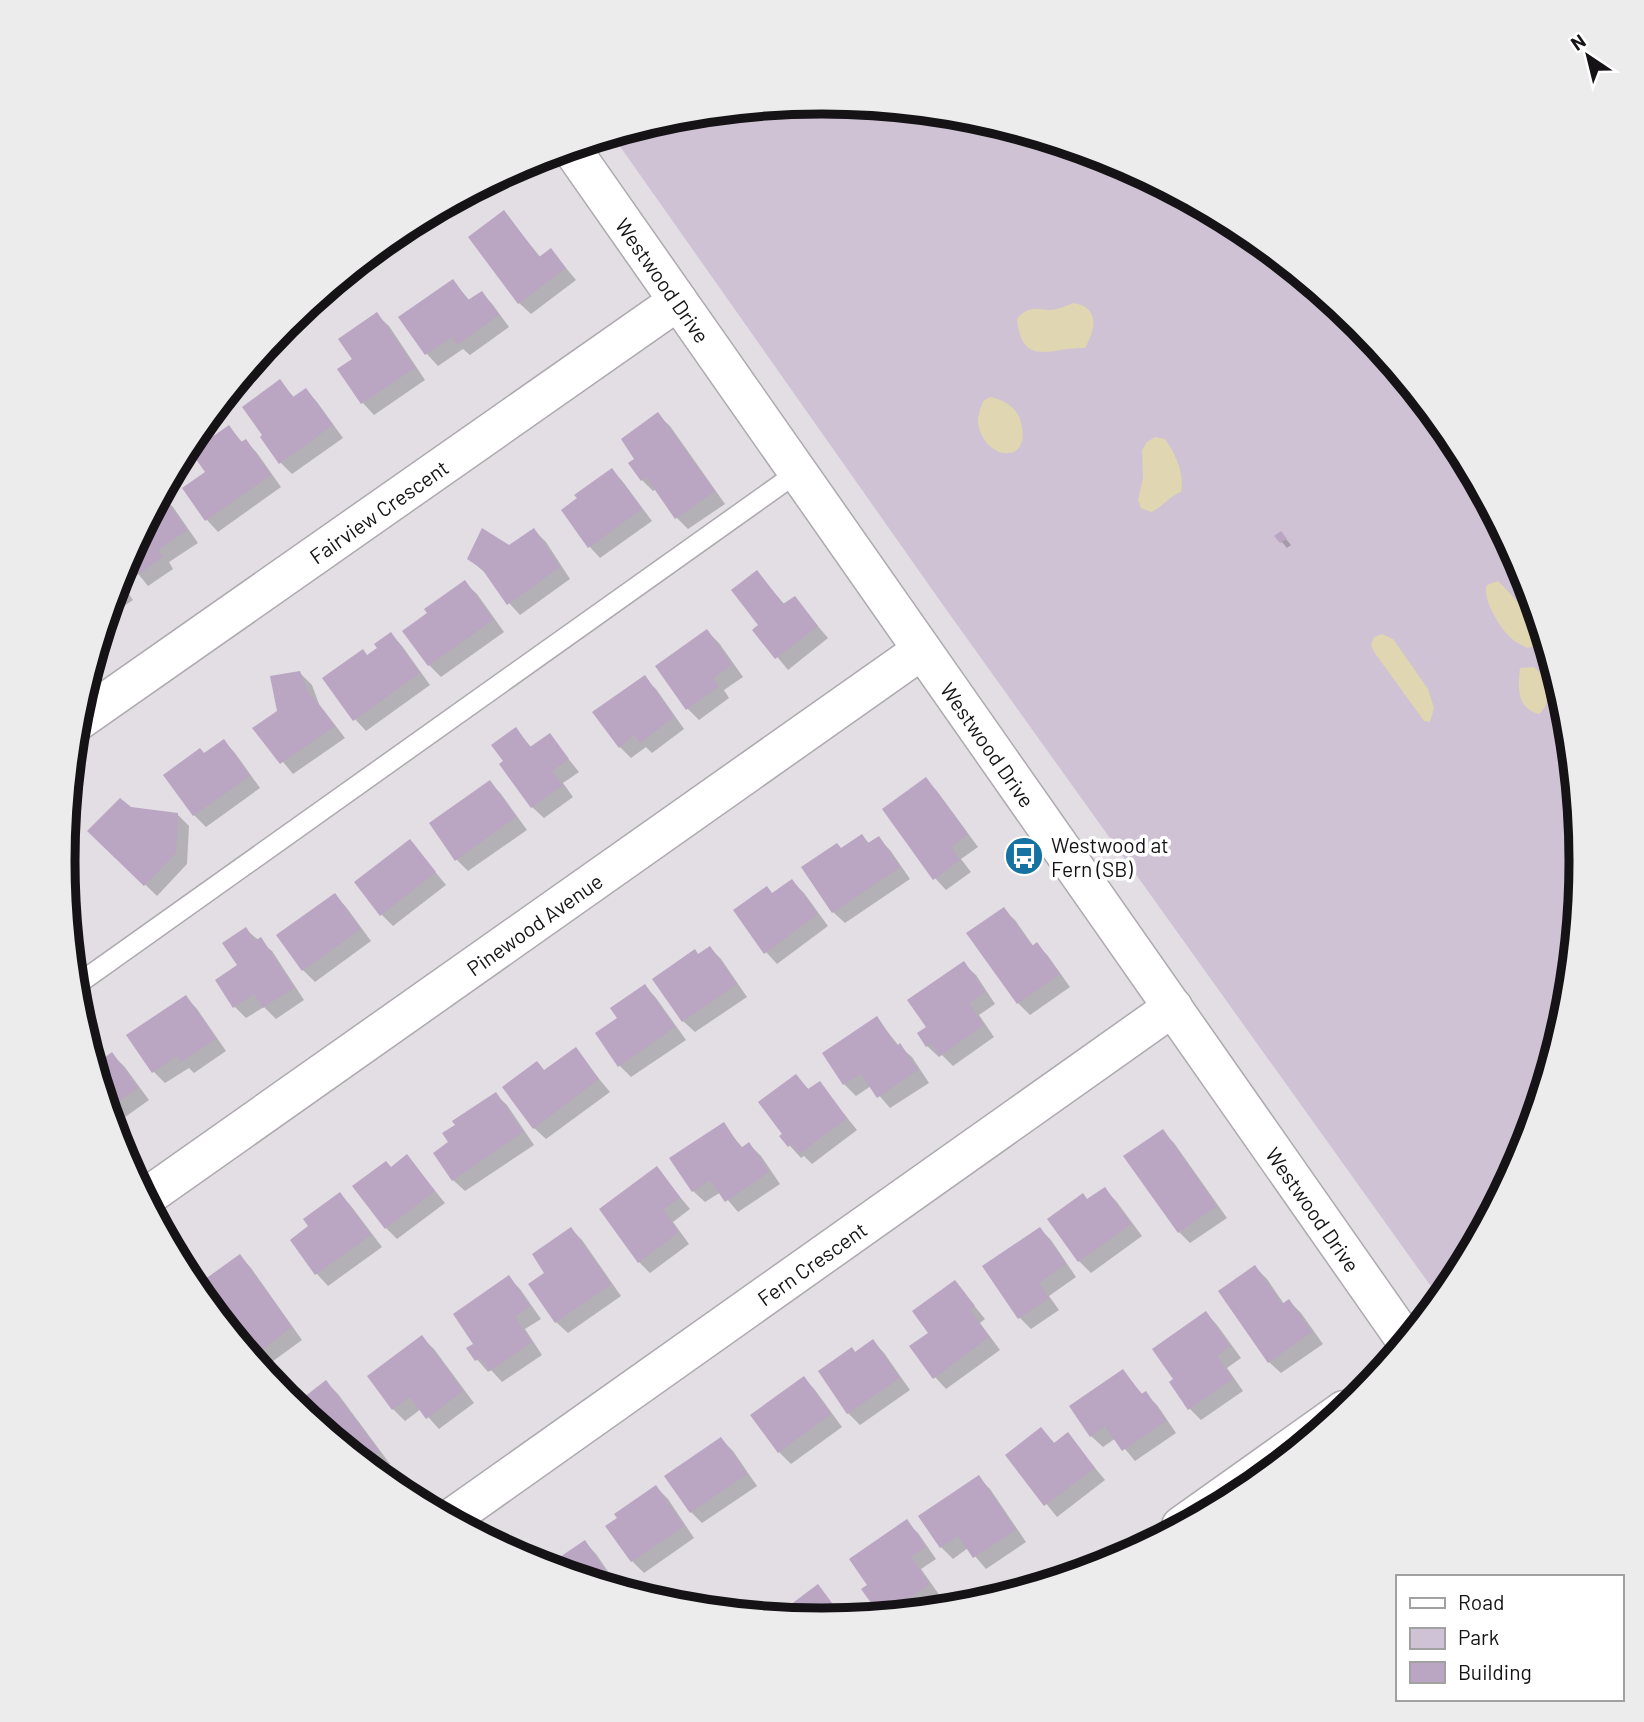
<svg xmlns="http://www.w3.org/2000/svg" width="1644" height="1722" font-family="Barlow,sans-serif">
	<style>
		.green { fill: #cfc2d4 }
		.sand { fill: #e0d6b1 }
		.shadow { fill: #0003 }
		.building { fill: #baa5c2 }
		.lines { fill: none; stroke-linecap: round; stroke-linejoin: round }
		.service-casing { stroke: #ada9af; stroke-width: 22 }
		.minor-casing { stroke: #ada9af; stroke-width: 41 }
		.tertiary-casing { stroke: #ada9af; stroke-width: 41 }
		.service { stroke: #fff; stroke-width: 19 }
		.minor { stroke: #fff; stroke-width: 38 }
		.tertiary { stroke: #fff; stroke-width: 38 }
		.labels { text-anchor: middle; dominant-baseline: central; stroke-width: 7; stroke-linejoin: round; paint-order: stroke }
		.street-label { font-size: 21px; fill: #151315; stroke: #fff }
		.poi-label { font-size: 21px; fill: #151315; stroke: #fff; text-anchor: start }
		.rim { fill: none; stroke: #151315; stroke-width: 9 }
	</style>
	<rect width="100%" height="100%" fill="#e2dee4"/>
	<polygon class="green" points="822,102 970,117 1113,160 1244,230 1359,325 1453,440 1523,571 1566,713 1581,861 1566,1009 1523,1152 1453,1283 1440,1299 943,605 612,135 674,117"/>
	<g class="sand">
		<path d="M1073,303C1100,307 1096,329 1085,348C1053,346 1022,370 1017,319C1027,306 1035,309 1050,310C1057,310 1066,306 1073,303Z"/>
		<path d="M990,397C1004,400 1015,406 1020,419C1035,466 984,462 978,423C977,417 981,408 983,401Z"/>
		<path d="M1155,437L1165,439C1175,453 1185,474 1181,492C1168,497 1163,507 1151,512L1141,508L1138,500L1143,478L1142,450L1147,442Z"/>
		<path d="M1498,581C1512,595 1540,624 1537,646L1527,648C1522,645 1516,643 1512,639C1501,630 1481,598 1487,585Z"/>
		<polygon points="1382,634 1393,639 1428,689 1434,708 1430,722 1424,721 1374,652 1371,645 1374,637"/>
		<path d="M1534,667C1548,679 1555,700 1539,714C1516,708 1518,687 1520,668Z"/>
	</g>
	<g class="shadow">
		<polygon points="504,212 541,258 551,250 576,280 531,314 519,303"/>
		<polygon points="453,281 470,301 482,293 493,305 509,327 470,355 463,349 438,366 427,354 401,317"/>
		<polygon points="377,315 389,326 425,380 374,415 363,403 340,369 354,360"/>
		<polygon points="279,382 295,398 306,390 317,402 343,438 292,474 281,463"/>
		<polygon points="658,415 670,426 725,504 688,529 677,518 656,489 653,491 642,480 637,459"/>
		<polygon points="229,427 243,443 246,441 257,453 281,487 218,532 207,520 184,489 207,473"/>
		<polygon points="612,470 623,482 652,521 600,558 589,546"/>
		<polygon points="162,496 173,507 198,543 169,562 173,569 148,586 127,560"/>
		<polygon points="534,530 546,542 570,579 520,615 509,603 489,576 469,559 509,547"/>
		<polygon points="1281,533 1291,545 1287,548 1277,536"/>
		<polygon points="757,572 785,605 794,598 828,638 788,670 755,630 761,625"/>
		<polygon points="118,579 133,600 109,616 107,614"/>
		<polygon points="465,583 477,594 504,632 441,677 429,665"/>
		<polygon points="707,631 719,643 743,677 724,690 729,698 699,720 687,708"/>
		<polygon points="391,634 402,646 430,685 366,731 355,719 368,656 379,648"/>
		<polygon points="300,673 312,685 319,704 345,738 293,774 255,728 279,712"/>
		<polygon points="644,678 656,689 684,729 652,753 646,747 631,758 620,747"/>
		<polygon points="515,729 532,748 549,735 579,772 563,783 573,797 544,818 532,807"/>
		<polygon points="224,741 235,753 260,788 206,827 194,815 165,775 204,755"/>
		<polygon points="926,780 937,791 978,847 961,859 971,872 946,890 935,878"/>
		<polygon points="490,782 501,794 527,830 468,871 457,860"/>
		<polygon points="130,809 177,814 189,826 187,864 157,896 90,831"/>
		<polygon points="862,836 870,844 879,839 890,850 910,879 845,923 833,912 842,850"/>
		<polygon points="410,841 446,885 393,926 381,914"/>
		<polygon points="64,867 71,875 67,905"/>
		<polygon points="792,881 804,893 828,926 777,964 766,952 773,895"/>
		<polygon points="335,895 346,907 371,941 315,982 303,970"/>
		<polygon points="1003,909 1015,920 1034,947 1037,944 1048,956 1070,987 1030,1015 1018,1003"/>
		<polygon points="245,929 272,951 304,1000 276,1019 264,1007 246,1018 235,1007 217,980 240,966"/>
		<polygon points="710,948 721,959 747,997 695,1032 683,1021 699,956"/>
		<polygon points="964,964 976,975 995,1004 979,1015 994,1037 953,1066 942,1055 939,1057 927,1046 928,1027"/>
		<polygon points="645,986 656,998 686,1040 631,1077 620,1066 620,1018"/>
		<polygon points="186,997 197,1009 226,1051 194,1073 189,1068 165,1083 154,1072"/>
		<polygon points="877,1019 899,1046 912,1057 929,1083 890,1108 871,1086 856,1096 844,1084 824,1054"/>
		<polygon points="575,1050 610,1092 546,1139 534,1128 545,1071"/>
		<polygon points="112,1055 124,1066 149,1100 114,1125 118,1130 115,1132 95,1067"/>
		<polygon points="796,1076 809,1090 819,1083 857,1130 812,1164 804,1156 801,1158 781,1136 784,1134"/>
		<polygon points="495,1094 507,1105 534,1145 465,1191 453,1180 450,1143"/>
		<polygon points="723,1125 743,1148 749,1144 761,1156 780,1184 738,1212 721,1192 705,1202 693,1191"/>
		<polygon points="1162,1131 1174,1143 1227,1218 1190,1243 1179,1232"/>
		<polygon points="407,1156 445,1203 397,1239 386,1228 392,1169"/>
		<polygon points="657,1169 690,1209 673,1222 689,1244 650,1273 639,1262"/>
		<polygon points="1104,1189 1116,1201 1142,1236 1091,1273 1079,1261 1049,1219 1088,1201"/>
		<polygon points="340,1194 351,1206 382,1247 328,1286 317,1274 292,1240 311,1226"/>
		<polygon points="571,1229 582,1240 621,1296 568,1333 556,1322 547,1273"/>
		<polygon points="1040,1229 1051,1240 1076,1277 1049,1296 1059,1310 1031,1329 1020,1318 984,1267"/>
		<polygon points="240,1256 251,1268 302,1340 269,1364 257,1352 236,1322 231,1326 220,1314 199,1285"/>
		<polygon points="1255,1267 1267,1279 1284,1304 1289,1301 1301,1313 1323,1344 1281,1373 1269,1362"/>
		<polygon points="509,1278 520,1289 541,1319 525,1329 542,1355 502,1382 491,1370 488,1372 468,1349 475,1344"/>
		<polygon points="955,1282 985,1319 980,1323 1000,1350 946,1389 935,1377 931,1333"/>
		<polygon points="1206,1313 1217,1325 1241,1358 1227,1368 1243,1391 1201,1420 1190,1409 1175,1379"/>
		<polygon points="422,1338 434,1349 474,1403 439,1429 421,1409 405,1421 393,1409 369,1376"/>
		<polygon points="873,1341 884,1353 910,1390 860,1425 848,1413 820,1372 856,1353"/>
		<polygon points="1123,1371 1143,1395 1145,1393 1157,1405 1176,1433 1135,1461 1116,1438 1103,1447 1091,1436"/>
		<polygon points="804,1378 815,1390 842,1427 791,1464 779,1452"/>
		<polygon points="326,1382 338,1394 390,1464 377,1473 295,1406"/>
		<polygon points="1041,1429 1055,1444 1067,1434 1105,1480 1057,1517 1007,1455"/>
		<polygon points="721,1439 733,1451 757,1486 702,1523 691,1512"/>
		<polygon points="978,1477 990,1489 1026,1542 986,1569 968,1548 953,1559 941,1547"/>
		<polygon points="656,1487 668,1499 694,1538 644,1573 632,1561"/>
		<polygon points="906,1522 918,1533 936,1559 921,1569 940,1596 920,1610 881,1614 863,1589 870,1585"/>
		<polygon points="585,1542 596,1554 620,1589 542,1565 552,1565"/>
	</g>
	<g class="building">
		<polygon points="504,210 539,257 551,248 566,268 518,304 468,237"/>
		<polygon points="453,279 468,300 482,291 499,315 457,345 452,337 425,355 398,317"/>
		<polygon points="377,312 415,368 361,404 337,369 352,359 338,339"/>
		<polygon points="280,379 293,397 306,388 333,425 279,464 260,437 262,435 242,407"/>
		<polygon points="658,412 715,491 675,519 646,477 641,481 628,463 634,459 621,439"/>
		<polygon points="229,425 241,442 246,439 271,475 205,521 182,488 205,472 191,452"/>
		<polygon points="612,468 642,509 588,548 561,510 577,498 574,495"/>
		<polygon points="162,494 187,530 158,550 163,557 136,576 126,561"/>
		<polygon points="482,528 509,545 534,528 560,567 507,605 482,569 467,559"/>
		<polygon points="1281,531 1287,539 1280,543 1274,536"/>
		<polygon points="757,570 783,604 795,596 818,626 775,659 752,630 758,625 731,590"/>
		<polygon points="465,580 493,620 428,666 402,631 427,613 424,609"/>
		<polygon points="707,629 732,665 713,678 719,686 686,710 655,666"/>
		<polygon points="391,632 420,673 353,721 322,678 363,649 367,655 377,648 374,644"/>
		<polygon points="300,671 307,690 335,726 280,764 252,728 277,711 270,676"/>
		<polygon points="645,675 674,717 640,743 634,735 619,748 592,712"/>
		<polygon points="516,727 530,747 550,733 569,759 552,771 563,785 531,808 499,764 503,761 491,745"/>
		<polygon points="224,739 250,776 193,816 163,775 200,748 204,753"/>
		<polygon points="926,777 968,834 951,847 960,860 933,880 882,809"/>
		<polygon points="490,780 516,817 455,861 429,823"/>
		<polygon points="120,798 131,807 178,813 176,853 144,886 87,831"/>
		<polygon points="862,834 868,843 879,836 900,867 832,913 801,867 837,843 841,848"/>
		<polygon points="410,839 436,872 380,916 354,882"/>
		<polygon points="792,879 818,914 764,954 733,910 767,886 772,893"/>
		<polygon points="335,893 361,929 302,971 276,935"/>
		<polygon points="1004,907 1032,946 1037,942 1060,974 1017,1004 966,933"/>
		<polygon points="246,927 255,941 261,937 294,988 263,1008 254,994 233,1008 215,980 237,965 222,943"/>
		<polygon points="710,946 737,984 682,1022 652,979 695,949 698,954"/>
		<polygon points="964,961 985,992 969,1003 984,1025 940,1056 931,1043 926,1047 917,1033 926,1027 907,1000"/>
		<polygon points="645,984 675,1027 618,1067 595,1033 617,1018 610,1008"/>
		<polygon points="186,995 216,1039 181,1062 177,1056 152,1073 126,1035"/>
		<polygon points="877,1016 897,1046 900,1043 918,1070 877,1098 861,1074 843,1085 822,1053"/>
		<polygon points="576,1047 599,1079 533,1129 502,1087 537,1061 544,1070"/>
		<polygon points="112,1052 138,1088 108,1110 95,1065"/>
		<polygon points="796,1074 808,1089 820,1081 847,1118 799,1154 792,1144 788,1147 779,1136 782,1134 758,1102"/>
		<polygon points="496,1092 523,1132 452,1181 433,1153 448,1142 442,1133 455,1125 452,1121"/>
		<polygon points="724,1122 741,1148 749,1142 769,1172 725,1202 710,1180 692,1192 669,1158"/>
		<polygon points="1163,1129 1217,1206 1178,1233 1123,1156"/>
		<polygon points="407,1154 435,1191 385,1229 352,1186 386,1161 391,1167"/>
		<polygon points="657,1166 680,1197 663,1210 679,1232 638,1263 599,1209"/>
		<polygon points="1105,1187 1131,1224 1078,1262 1047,1219 1083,1193 1087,1199"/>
		<polygon points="340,1192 371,1235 315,1275 290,1240 308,1226 303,1219"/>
		<polygon points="571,1227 611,1284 555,1323 528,1284 544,1273 532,1254"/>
		<polygon points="1040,1227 1066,1264 1039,1283 1049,1298 1018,1319 982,1266"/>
		<polygon points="240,1254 292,1327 256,1354 225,1310 218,1315 197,1285"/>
		<polygon points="1255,1265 1282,1304 1289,1299 1312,1332 1268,1363 1218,1291"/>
		<polygon points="509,1275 530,1306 515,1317 532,1342 490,1371 480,1358 475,1361 466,1348 473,1344 453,1314"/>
		<polygon points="955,1280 975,1306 970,1310 989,1337 933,1379 909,1346 928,1333 912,1311"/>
		<polygon points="1206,1311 1230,1346 1217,1356 1233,1379 1188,1410 1169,1382 1173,1379 1152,1349"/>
		<polygon points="422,1335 463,1391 426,1419 410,1397 392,1410 367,1376"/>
		<polygon points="873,1339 900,1378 847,1414 818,1371 852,1347 855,1352"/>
		<polygon points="1123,1369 1141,1394 1146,1391 1166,1421 1122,1451 1105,1426 1090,1437 1069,1406"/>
		<polygon points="804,1376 831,1414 778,1453 750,1415"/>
		<polygon points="326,1380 379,1451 364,1462 294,1405"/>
		<polygon points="1041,1427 1054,1443 1068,1432 1095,1468 1044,1506 1005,1455"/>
		<polygon points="721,1437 747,1474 690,1513 664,1476"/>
		<polygon points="979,1475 1016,1530 973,1558 958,1536 940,1548 918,1516"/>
		<polygon points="656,1485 684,1526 631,1562 605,1526 617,1518 614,1514"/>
		<polygon points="907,1519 926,1547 911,1557 930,1584 888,1613 879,1614 861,1589 867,1585 849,1559"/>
		<polygon points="585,1540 610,1578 602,1584 540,1565 548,1559 551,1563"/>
		<polygon points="818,1584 843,1618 822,1620 786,1616 782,1611"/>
	</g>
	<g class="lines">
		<g class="service-casing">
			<polyline id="service" points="75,986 798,472"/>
		</g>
		<g class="minor-casing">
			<g id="minor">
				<path id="s1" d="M77,722L678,301"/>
				<path id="s2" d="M145,1198L922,650"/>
				<path id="s3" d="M450,1519L1173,1007"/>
				<polyline points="1181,1526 1344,1410"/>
			</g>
		</g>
		<g class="tertiary-casing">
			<g id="tertiary">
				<path id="s4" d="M571,148L1406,1341"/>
			</g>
		</g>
		<use href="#service" class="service"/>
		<use href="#minor" class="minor"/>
		<use href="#tertiary" class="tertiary"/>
	</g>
	<defs>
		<g id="bus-disc" transform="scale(2.0125)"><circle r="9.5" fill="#1672a1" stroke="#fff"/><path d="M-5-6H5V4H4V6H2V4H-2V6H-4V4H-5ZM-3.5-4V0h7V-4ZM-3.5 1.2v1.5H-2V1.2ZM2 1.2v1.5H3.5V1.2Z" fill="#fff"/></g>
	</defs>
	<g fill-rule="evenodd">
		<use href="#bus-disc" x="1024" y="856"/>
	</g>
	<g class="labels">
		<g class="street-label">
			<text stroke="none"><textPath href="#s4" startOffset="161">Westwood Drive</textPath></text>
			<text stroke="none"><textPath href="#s1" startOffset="368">Fairview Crescent</textPath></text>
			<text stroke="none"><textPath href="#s4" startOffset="728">Westwood Drive</textPath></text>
			<text stroke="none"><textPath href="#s2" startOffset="476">Pinewood Avenue</textPath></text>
			<text stroke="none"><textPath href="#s4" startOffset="1295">Westwood Drive</textPath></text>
			<text stroke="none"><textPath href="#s3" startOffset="443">Fern Crescent</textPath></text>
		</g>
		<g class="poi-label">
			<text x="1051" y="844">Westwood at<tspan x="1051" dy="24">Fern (SB)</tspan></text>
		</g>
	</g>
	<path d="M0 0H1644V1722H0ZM75 861a747 747 0 1 1 1494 0a747 747 0 1 1-1494 0Z" fill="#ececec" fill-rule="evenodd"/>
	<path class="rim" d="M75 861a747 747 0 1 1 1494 0a747 747 0 1 1-1494 0Z"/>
	<rect x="1396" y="1575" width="228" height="126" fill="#ffffff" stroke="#a1a1a1" stroke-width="2"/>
	<rect x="1410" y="1598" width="35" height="10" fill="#ffffff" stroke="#a1a1a1" stroke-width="2"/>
	<text x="1458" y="1610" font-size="21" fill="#151315">Road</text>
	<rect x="1410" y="1628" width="35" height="21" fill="#cfc2d4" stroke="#a1a1a1" stroke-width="2"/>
	<text x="1458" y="1645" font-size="21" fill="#151315">Park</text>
	<rect x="1410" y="1662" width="35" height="21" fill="#baa5c2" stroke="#a1a1a1" stroke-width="2"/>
	<text x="1458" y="1680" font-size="21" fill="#151315">Building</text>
	<g transform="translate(1588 56) rotate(325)" stroke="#ffffff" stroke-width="5" paint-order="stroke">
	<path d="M0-5L12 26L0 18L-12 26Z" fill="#151315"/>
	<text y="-10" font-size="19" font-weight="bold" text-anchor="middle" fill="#151315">N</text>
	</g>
</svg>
